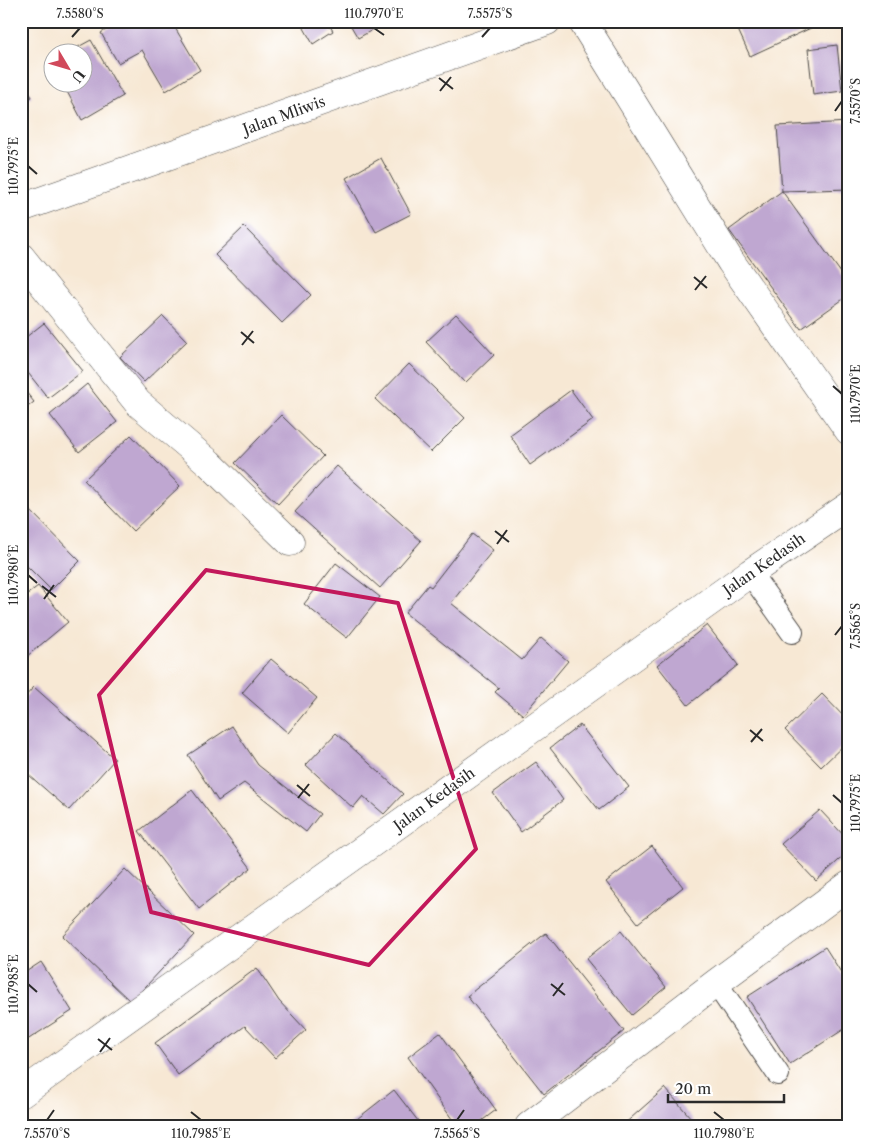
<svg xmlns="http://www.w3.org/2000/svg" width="870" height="1147" font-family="'Libre Caslon Text',serif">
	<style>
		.building { fill: #bfa7d1 }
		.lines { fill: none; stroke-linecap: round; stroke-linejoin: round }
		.service-casing { stroke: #4a4744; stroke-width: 24 }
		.minor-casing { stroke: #4a4744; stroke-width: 29 }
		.service { stroke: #fff; stroke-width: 22 }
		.minor { stroke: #fff; stroke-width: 28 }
		.marked { fill: none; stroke: #c2185b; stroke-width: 4; stroke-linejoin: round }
		.ticks { fill: none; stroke: #2b2b2b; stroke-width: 2 }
		.labels { text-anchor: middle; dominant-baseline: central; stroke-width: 5; stroke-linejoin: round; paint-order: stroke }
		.street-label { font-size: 15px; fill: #2b2b2b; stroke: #fff }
		.neatline { fill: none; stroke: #2b2b2b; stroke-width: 2 }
		.ticks-label { font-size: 12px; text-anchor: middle; fill: #2b2b2b }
	</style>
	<rect width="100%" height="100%" fill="#fff"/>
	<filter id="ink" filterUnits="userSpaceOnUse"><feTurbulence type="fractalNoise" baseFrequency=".02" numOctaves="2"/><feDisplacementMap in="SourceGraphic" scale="10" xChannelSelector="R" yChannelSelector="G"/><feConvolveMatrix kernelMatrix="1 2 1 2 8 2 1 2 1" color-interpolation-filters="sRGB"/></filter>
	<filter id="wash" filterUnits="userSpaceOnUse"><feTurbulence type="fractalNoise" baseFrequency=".0096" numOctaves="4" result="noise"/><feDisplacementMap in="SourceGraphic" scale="20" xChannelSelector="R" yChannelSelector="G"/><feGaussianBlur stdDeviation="1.12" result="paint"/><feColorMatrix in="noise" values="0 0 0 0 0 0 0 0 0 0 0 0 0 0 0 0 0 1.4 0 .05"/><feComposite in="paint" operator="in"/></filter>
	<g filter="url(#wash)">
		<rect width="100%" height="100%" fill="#f7e8d4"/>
		<g id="blocks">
			<g class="building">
				<polygon points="120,21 171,21 200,70 166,91 142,50 118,63 101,33"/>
				<polygon points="300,21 327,21 333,31 313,44"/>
				<polygon points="348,21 379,21 381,25 358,38"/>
				<polygon points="734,21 826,21 750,56"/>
				<polygon points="91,40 123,96 82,120 62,82 82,82 82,52 69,52"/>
				<polygon points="837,45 842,91 813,95 808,49"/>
				<polygon points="21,78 32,97 21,103"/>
				<polygon points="849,122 849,189 782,191 777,126"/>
				<polygon points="381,158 411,214 376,232 346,178"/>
				<polygon points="782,191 849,284 849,295 801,329 729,230"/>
				<polygon points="244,227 311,295 282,323 215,255"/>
				<polygon points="456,314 494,355 465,383 426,342"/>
				<polygon points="163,316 187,341 144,382 120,357"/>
				<polygon points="44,323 83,371 48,398 21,364 21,341"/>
				<polygon points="409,364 465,418 431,452 375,399"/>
				<polygon points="87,384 117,422 79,452 50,415"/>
				<polygon points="21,386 34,402 21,412"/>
				<polygon points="571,390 593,420 530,465 510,435"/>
				<polygon points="281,415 323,456 278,504 235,463"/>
				<polygon points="131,435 180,486 133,531 84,480"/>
				<polygon points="337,466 421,541 380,588 295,512"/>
				<polygon points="23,503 80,561 51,590 21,560 21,505"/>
				<polygon points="472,534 493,550 451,603 522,660 541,638 568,661 523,715 495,692 499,688 405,613 428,585 431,587"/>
				<polygon points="336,563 380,597 347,638 304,604"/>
				<polygon points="38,586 68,622 26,657 21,651 21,599"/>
				<polygon points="707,625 738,665 688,705 657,665"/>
				<polygon points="271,659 317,698 288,733 242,693"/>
				<polygon points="34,687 115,759 69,810 21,768 21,701"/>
				<polygon points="822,694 849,722 849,740 821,767 785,730"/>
				<polygon points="580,725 629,787 599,810 550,748"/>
				<polygon points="232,726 258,765 320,814 306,832 244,783 218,801 188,755"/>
				<polygon points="336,733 403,794 384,814 363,796 353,808 306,765"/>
				<polygon points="536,762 563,800 521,832 493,793"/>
				<polygon points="192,790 251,868 199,909 139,831"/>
				<polygon points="820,810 849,841 849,851 816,881 781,844"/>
				<polygon points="652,846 683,887 638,923 606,882"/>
				<polygon points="125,869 194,935 131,1002 62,936"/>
				<polygon points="621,931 666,987 632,1015 586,959"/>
				<polygon points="546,933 624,1031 544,1094 467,996"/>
				<polygon points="825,947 849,985 849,1026 790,1064 747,997"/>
				<polygon points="41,962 72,1011 21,1044 21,975"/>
				<polygon points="257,968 279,1001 306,1030 275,1058 245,1026 178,1075 155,1043"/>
				<polygon points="440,1033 496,1110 475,1126 457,1126 408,1057"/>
				<polygon points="665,1088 698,1126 622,1126"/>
				<polygon points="394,1090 422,1126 348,1126"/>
			</g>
		</g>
	</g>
	<g filter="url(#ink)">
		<use href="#blocks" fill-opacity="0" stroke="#4a4744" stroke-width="1"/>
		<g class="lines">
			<g class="service-casing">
				<g id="service">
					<polyline points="750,573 792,632"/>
					<polyline points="716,983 778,1074"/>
				</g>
			</g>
			<g class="minor-casing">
				<g id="minor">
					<polyline points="582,21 731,262 849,431"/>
					<polyline points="21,208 547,21"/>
					<polyline points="21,257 138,403 209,463 290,542"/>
					<polyline points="21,1094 750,573 849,506"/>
					<polyline points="529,1126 716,983 849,885"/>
				</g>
			</g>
			<use href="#service" class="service"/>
			<use href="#minor" class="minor"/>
		</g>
	</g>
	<path class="marked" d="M206,570L398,603L476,849L369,965L151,912L99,695Z"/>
	<path class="ticks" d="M374,28L384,35M72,37L80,28M482,37L490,28M439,78L453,89M440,91L451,77M835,111L842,101M28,166L37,174M694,277L707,288M695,290L706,276M241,332L254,343M242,345L253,331M833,386L842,394M495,531L509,542M497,544L507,530M28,575L37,583M42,586L56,597M44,599L54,585M835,635L842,626M750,730L763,741M751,742L762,729M297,785L310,796M833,795L842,803M298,798L309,784M28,984L37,992M551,984L565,995M553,996L563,983M98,1039L112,1050M100,1052L110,1038M191,1112L201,1120M714,1112L724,1120M47,1120L54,1110M457,1120L464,1110"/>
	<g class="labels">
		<g class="street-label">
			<text transform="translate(284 115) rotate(-20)">Jalan Mliwis</text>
			<text transform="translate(764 564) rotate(-35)">Jalan Kedasih</text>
			<text transform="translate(434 799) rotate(-36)">Jalan Kedasih</text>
		</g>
	</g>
	<rect width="870" height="1147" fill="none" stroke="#fff" stroke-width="55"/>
	<g transform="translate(68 68) rotate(128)"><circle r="24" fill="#ffffff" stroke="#aaaaaa"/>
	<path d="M0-4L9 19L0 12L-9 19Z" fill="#d1495b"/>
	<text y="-8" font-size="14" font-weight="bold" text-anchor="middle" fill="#2b2b2b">U</text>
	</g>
	<path d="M668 1094v8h116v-8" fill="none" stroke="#2b2b2b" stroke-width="2.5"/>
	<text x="675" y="1094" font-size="15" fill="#2b2b2b" stroke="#ffffff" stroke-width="4" paint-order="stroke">20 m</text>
	<rect x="28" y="28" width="814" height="1092" class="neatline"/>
	<g class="ticks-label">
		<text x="80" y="18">7.5580°S</text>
		<text x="374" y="18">110.7970°E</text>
		<text x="490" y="18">7.5575°S</text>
		<text transform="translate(856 101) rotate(-90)" y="4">7.5570°S</text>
		<text transform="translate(14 166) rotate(-90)" y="4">110.7975°E</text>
		<text transform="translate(856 394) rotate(-90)" y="4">110.7970°E</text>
		<text transform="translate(14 575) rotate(-90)" y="4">110.7980°E</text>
		<text transform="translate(856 626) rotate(-90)" y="4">7.5565°S</text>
		<text transform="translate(856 803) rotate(-90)" y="4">110.7975°E</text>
		<text transform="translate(14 984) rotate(-90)" y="4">110.7985°E</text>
		<text x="47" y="1138">7.5570°S</text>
		<text x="201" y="1138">110.7985°E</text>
		<text x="457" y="1138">7.5565°S</text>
		<text x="724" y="1138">110.7980°E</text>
	</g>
</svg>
